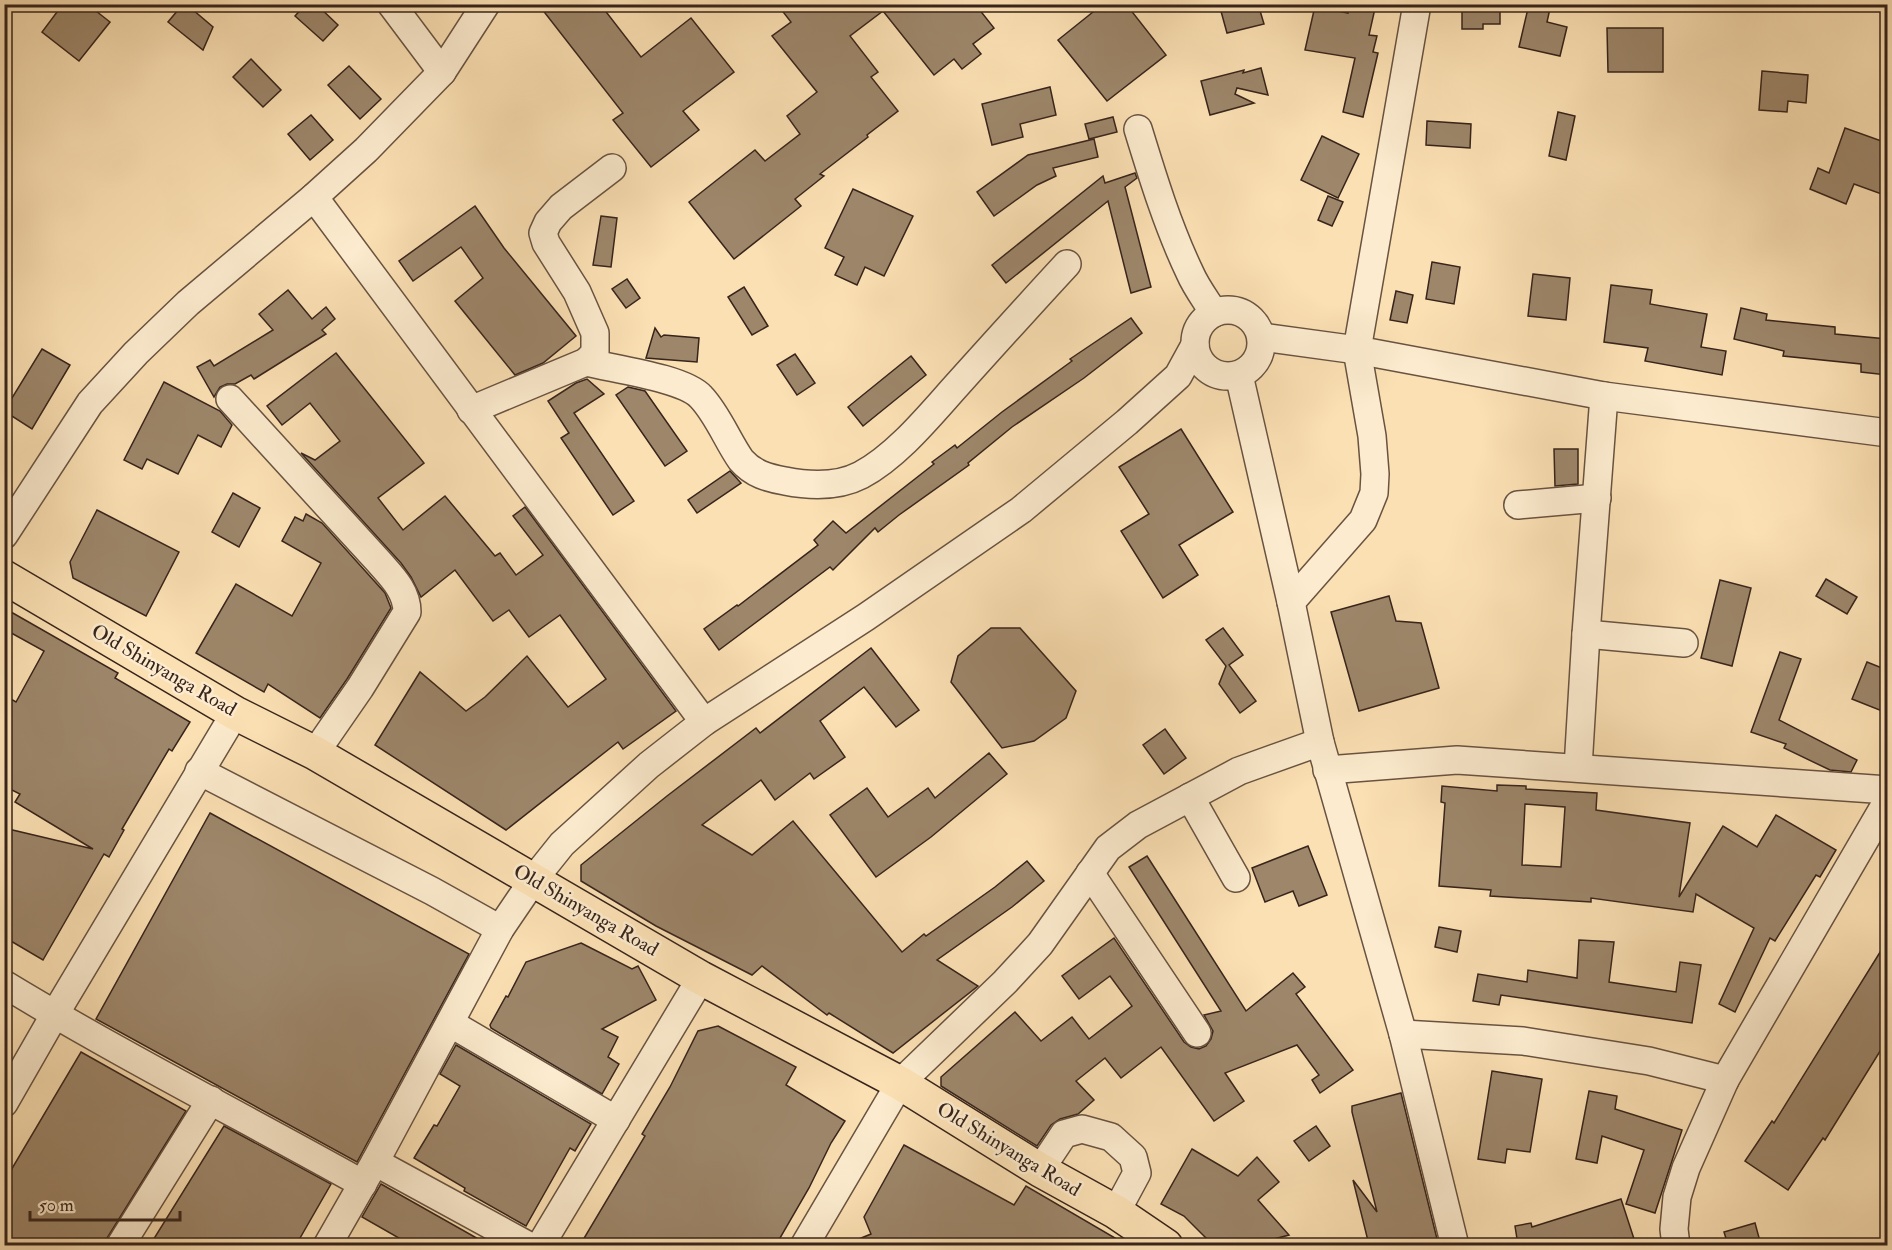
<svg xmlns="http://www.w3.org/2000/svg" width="1892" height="1250" font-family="'IM FELL Double Pica',serif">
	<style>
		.building { fill: #9d866a; stroke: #37241b; stroke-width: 1.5; fill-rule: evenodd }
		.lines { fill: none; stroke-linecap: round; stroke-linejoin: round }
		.minor-casing { stroke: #685341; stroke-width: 30 }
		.major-casing { stroke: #37241b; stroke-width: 36 }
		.minor { stroke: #fcebce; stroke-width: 27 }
		.major { stroke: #fbe0b3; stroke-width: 33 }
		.labels { text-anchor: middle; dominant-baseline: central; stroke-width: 5; stroke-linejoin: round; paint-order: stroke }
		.street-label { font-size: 20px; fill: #37241b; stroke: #fcebce }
	</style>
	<rect width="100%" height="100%" fill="#fbe0b3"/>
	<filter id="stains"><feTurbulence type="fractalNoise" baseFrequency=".00333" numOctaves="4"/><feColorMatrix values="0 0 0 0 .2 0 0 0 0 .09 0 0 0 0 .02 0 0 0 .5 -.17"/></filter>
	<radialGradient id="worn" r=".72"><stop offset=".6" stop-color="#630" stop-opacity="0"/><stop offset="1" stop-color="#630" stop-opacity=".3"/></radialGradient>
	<g class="building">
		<polygon points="63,4 87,4 110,22 79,61 42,32"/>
		<polygon points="183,4 186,4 213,27 203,50 168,22"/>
		<polygon points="306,4 316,4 338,25 323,41 295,16"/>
		<polygon points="538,4 600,4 641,57 691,18 734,72 683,111 699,130 651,167 613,120 623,113"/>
		<polygon points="777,4 975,4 994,28 973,44 981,54 962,69 954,59 934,75 883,11 850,36 878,72 871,77 898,111 867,135 868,137 820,174 824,176 795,199 801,206 734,259 689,202 755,150 765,161 800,134 787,116 817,92 772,36 791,22"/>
		<polygon points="1103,4 1126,4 1166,55 1107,101 1058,40"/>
		<polygon points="1219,4 1258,4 1264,24 1227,33"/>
		<polygon points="1350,4 1376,4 1369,35 1377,36 1373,52 1378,53 1363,117 1343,112 1355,58 1305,50 1315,6 1348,13"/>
		<polygon points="1462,4 1500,4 1500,24 1483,24 1483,29 1462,29"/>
		<polygon points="1529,4 1551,4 1547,22 1567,27 1560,56 1519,47"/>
		<polygon points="1607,28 1663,28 1663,72 1608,72"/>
		<polygon points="251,59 281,90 263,107 233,77"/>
		<polygon points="349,66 381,99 360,119 328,85"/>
		<polygon points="1261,68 1268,95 1237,88 1235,94 1254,103 1210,115 1201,81 1244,70 1243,73"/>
		<polygon points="1762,71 1808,75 1806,103 1788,101 1787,112 1759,110"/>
		<polygon points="1050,87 1056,115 1020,124 1023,137 992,145 982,104"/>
		<polygon points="1558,112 1575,116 1566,160 1549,156"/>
		<polygon points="311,115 333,140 310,160 288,134"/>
		<polygon points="1113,117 1117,132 1089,139 1085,124"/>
		<polygon points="1427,121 1471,124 1470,148 1426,145"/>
		<polygon points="1845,128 1887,143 1887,196 1854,184 1846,204 1810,189 1818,168 1829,173"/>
		<polygon points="1322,136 1359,154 1338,198 1301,180"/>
		<polygon points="1094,139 1098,157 1053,168 1056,176 1037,185 994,216 977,192 1028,155"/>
		<polygon points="1135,173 1137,178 1125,187 1151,287 1131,293 1108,201 1006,283 992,265 1103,176 1105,183"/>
		<polygon points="853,189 913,216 884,276 865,267 857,285 835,275 844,257 825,248"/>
		<polygon points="1328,196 1343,202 1332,226 1318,220"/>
		<polygon points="475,206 504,248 576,336 543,363 515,375 455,301 483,278 461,247 413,281 399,261"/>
		<polygon points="601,216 617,218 611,267 593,265"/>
		<polygon points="1432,262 1460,267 1454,304 1426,299"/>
		<polygon points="1533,274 1570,278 1566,320 1528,316"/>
		<polygon points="627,279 640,298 626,308 612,289"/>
		<polygon points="1611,285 1652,290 1650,304 1707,314 1701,347 1726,351 1722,375 1645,361 1648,348 1604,342"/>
		<polygon points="744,287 768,326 752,335 728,297"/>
		<polygon points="288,290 312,319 326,307 335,319 322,330 326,334 254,379 251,375 235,384 227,384 220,387 214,397 197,367 210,360 214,366 273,330 259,314"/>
		<polygon points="1396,291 1413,295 1407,323 1390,320"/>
		<polygon points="1741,308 1767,314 1766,320 1835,327 1835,334 1887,339 1887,375 1861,372 1861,364 1783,356 1784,351 1734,339"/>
		<polygon points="1131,318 1142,333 1084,378 1012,427 968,463 969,465 899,515 878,532 875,528 833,570 830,567 719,650 704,629 737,605 738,606 818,545 814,540 833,521 846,533 934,464 932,462 955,445 957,448 1002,412 1072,361 1070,359"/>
		<polygon points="655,328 661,337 664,335 699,338 697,362 646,358"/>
		<polygon points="42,349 70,365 32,429 4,411"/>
		<polygon points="336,353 424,463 378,498 403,530 445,496 495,556 500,553 516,575 543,555 513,516 525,507 676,711 623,749 618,742 506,830 375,745 420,672 466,711 485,697 527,656 568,707 606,679 560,615 529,637 509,610 493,621 455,570 421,597 411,577 401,563 301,453 315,460 340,441 310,403 282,425 267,406"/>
		<polygon points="795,354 815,383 797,395 777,365"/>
		<polygon points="911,356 926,375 863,426 848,407"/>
		<polygon points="587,379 604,394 574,413 634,501 613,515 561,438 569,433 548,401 576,383"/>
		<polygon points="164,382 220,411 232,425 221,447 198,435 178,474 147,459 142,469 124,460"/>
		<polygon points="628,387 645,391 687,451 665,466 616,395"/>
		<polygon points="1181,429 1233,512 1179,545 1198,575 1163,598 1121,531 1149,514 1119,467"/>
		<polygon points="1554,449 1578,449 1578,484 1555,486"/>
		<polygon points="730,471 741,483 697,513 688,500"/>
		<polygon points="233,493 260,508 239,547 212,532"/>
		<polygon points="97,510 179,552 146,616 73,578 70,562"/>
		<polygon points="306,514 322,523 385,593 391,608 347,679 320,718 268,684 264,692 196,653 236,584 292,616 321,563 282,541 295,517 303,521"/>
		<polygon points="1826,579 1857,597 1847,614 1816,596"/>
		<polygon points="1720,580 1751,588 1732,666 1701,658"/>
		<polygon points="1389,596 1396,621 1421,623 1439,688 1359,711 1331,612"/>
		<polygon points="4,608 118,673 115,678 190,722 172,751 169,749 122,829 124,830 109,857 104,854 43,960 4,937 4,828 93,849 15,802 20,794 4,786 4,695 16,702 44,651 4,629"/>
		<polygon points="991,628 1020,628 1076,691 1066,718 1034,741 1002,748 951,682 958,656"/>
		<polygon points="1223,628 1243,655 1229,665 1256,701 1240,713 1219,684 1226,666 1206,640"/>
		<polygon points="871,648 919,710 896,727 864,687 820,721 845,757 814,779 810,773 775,800 761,780 702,825 752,855 793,821 902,952 924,934 926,936 995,887 1027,861 1044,881 1012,907 937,960 978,986 893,1053 829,1013 827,1015 762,966 752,975 656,926 581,881 581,865 667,796 756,728 760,733"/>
		<polygon points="1780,652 1801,659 1779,720 1857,760 1851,772 1830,770 1784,748 1786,744 1751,732"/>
		<polygon points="1867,662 1887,670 1887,713 1852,699"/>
		<polygon points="1165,729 1186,758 1164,774 1143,745"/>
		<polygon points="989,753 1007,774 931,837 876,877 830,815 867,788 888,817 928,788 935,798"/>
		<path d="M1497,785L1526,786V789L1597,793L1596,810L1690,823L1679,897L1723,826L1757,847L1776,815L1836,850L1820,877L1816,875L1775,941L1770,938L1735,1012L1719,1004L1754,928L1696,894L1693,912L1591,898V902L1490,896L1491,890L1439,886L1445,803L1441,802L1442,786L1497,791ZM1525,804L1565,807L1561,867L1522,865Z"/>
		<polygon points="210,813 469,954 357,1162 96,1019"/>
		<polygon points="1308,846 1327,895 1299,906 1293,891 1265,902 1252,868"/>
		<polygon points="1147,856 1246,1011 1293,973 1305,987 1296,994 1353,1070 1320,1093 1312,1080 1319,1075 1297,1045 1225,1073 1244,1101 1214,1121 1161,1047 1121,1078 1105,1058 1076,1081 1094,1100 1078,1114 1060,1119 1051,1125 1037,1146 941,1086 941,1077 1015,1012 1041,1041 1072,1017 1089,1039 1132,1006 1110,976 1079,999 1062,976 1114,938 1184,1042 1191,1047 1199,1049 1206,1046 1211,1039 1213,1031 1204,1015 1221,1011 1129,867"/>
		<polygon points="1439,927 1461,931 1457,952 1435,947"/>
		<polygon points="1579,940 1614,942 1609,982 1676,992 1680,962 1701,965 1692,1023 1501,995 1499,1005 1473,1001 1478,974 1527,982 1528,970 1577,978"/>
		<polygon points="1887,941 1887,1040 1825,1140 1823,1138 1788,1190 1745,1161 1772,1121 1774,1123"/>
		<polygon points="581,943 632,969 638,966 656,1000 602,1029 618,1037 608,1057 619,1064 602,1094 491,1028 490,1025 506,996 508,997 526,962"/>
		<polygon points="718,1026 796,1067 786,1085 845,1121 831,1143 809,1188 776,1245 580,1245 645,1136 642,1134 670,1087 698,1031"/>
		<polygon points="456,1045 591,1124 575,1151 570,1148 526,1226 464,1191 465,1188 414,1158 434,1125 437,1126 460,1086 440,1074"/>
		<polygon points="81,1052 186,1111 107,1238 104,1245 4,1245 4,1182"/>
		<polygon points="1492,1071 1542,1079 1530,1152 1507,1149 1505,1163 1478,1159"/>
		<polygon points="1589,1091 1617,1096 1615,1109 1682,1130 1655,1213 1626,1204 1644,1150 1602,1136 1597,1163 1576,1159"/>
		<polygon points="1401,1093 1438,1243 1430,1245 1369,1245 1353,1180 1377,1212 1352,1112 1352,1106"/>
		<polygon points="224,1126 331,1184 296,1245 150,1245"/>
		<polygon points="1316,1126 1330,1146 1309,1161 1294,1141"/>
		<polygon points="904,1145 1014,1205 1026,1186 1127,1245 844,1245 871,1234 864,1217"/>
		<polygon points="1192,1149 1238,1176 1257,1157 1279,1182 1258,1200 1289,1235 1252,1245 1213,1245 1184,1216 1161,1204"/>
		<polygon points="381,1184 489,1245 411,1245 362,1217"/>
		<polygon points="1621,1199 1636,1245 1518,1245 1515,1226 1531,1223 1532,1227"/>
		<polygon points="1755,1223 1761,1245 1728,1245 1724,1232"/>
	</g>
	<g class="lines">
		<g class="minor-casing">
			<g id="minor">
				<polyline points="391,4 442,72"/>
				<path d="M1138,129C1153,178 1168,227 1190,273C1196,287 1206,300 1214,313"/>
				<polyline points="314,197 704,722"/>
				<circle cx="1228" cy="343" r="33"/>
				<polyline points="1261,337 1357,350 1604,396 1888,433"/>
				<path d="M586,362C613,369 684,378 701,397C718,415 727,440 741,460C753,474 768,478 785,481C810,486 838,487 861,475C897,456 930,415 957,385C993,345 1030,304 1067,264"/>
				<polyline points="1239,375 1291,602 1320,742 1403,1034 1455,1246"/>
				<path d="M230,399L379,562C392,577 407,591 407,612L360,688L315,753"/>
				<polyline points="471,410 586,362 595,353 595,333 577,292 546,243 543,233 548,222 561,207 612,168"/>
				<polyline points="1518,505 1597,498"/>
				<polyline points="4,535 90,403 136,353 188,303 314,197 366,150 442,72 486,4"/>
				<polyline points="1291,602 1363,520 1374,493 1375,474 1372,436 1357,350 1417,4"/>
				<polyline points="1586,634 1684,643"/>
				<polyline points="1578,768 1586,634 1604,396"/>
				<polyline points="1327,770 1457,760 1888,790"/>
				<polyline points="199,771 432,891 500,929"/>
				<polyline points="1190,797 1236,878"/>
				<polyline points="1090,873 1197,1033"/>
				<path d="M4,984C121,1055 243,1117 363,1184"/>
				<polyline points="450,1023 616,1120"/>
				<polyline points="1403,1034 1523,1041 1649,1061 1725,1080"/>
				<polyline points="4,1103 55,1014 235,713"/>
				<polyline points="375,1162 529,1246"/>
				<polyline points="1040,1170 1064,1134 1082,1129 1111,1137 1133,1157 1137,1173 1116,1212"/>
				<polyline points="120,1246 211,1100"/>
				<polyline points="327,1246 375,1162 500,929 534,879 562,844 649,765 704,722 866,617 1021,510 1127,422 1178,376 1195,345"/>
				<polyline points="540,1246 701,978"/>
				<polyline points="804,1246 900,1083 1005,982 1040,944 1108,848 1138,825 1239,771 1320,742"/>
				<polyline points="1676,1246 1674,1229 1677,1197 1686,1168 1725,1080 1888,800"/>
			</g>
		</g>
		<g class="major-casing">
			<polyline id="major" points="4,577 235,713 315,753 701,978 900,1083 1040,1170 1116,1212 1166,1246"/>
		</g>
		<use href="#minor" class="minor"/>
		<use href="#major" class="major"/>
	</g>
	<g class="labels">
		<g class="street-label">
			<text transform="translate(164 670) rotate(30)">Old Shinyanga Road</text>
			<text transform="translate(586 910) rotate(30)">Old Shinyanga Road</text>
			<text transform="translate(1009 1149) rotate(31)">Old Shinyanga Road</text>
		</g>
	</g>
	<rect width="1892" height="1250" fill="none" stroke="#fbe0b3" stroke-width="24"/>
	<rect x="6" y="6" width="1880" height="1238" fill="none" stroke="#37241b" stroke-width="3"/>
	<rect x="12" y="12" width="1868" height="1226" fill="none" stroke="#37241b" stroke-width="1.5"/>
	<path d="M30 1211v9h150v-9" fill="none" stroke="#37241b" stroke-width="3"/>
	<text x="39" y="1211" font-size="18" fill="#37241b" stroke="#fcebce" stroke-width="4.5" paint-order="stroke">50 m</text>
	<rect width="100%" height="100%" filter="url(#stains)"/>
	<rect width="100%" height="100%" fill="url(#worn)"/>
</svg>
